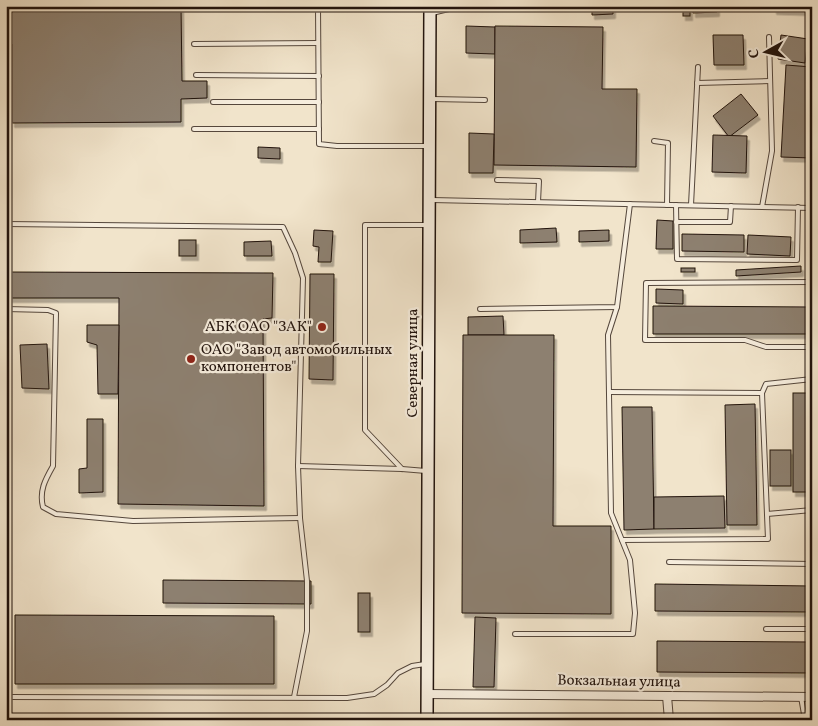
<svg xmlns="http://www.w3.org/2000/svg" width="818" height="726" font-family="Vollkorn,serif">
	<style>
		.building { fill: #8d8070; stroke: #21130d; filter: url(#shadow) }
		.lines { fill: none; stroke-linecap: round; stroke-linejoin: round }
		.lane-casing { stroke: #55473c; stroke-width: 6 }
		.street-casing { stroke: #55473c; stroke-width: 10 }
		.secondary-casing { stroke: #21130d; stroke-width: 14 }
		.lane { stroke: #f6eddd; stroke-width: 4 }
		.street { stroke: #f6eddd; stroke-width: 8 }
		.secondary { stroke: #f6eddd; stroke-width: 11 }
		.poi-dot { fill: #8f2418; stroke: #f6eddd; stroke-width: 2 }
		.labels { text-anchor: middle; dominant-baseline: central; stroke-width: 4.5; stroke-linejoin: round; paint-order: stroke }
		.poi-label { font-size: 15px; fill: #21130d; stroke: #f6eddd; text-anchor: end }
		.street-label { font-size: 15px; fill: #21130d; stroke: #f6eddd }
	</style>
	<defs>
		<filter id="shadow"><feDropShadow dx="2.5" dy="4.5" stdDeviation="0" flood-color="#0004"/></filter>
	</defs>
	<rect width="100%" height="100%" fill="#f1e4cb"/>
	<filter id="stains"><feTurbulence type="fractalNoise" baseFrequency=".004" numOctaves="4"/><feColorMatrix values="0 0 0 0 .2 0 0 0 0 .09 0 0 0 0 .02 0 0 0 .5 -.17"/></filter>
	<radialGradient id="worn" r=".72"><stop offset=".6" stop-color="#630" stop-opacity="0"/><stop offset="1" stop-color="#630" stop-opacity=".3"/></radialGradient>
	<g class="building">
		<polygon points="11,6 181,6 182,81 207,81 207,98 181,99 181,122 12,123 12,44 6,44 6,17 11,17"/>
		<polygon points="592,6 613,6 613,14 592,15"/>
		<rect x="683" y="6" width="7" height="10"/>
		<polygon points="693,6 717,6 717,12 693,13"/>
		<polygon points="774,6 802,6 802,11 774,10"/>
		<polygon points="466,26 495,27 495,54 466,53"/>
		<polygon points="495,26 603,27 602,89 637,89 636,167 494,165"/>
		<polygon points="713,35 743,35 744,65 714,65"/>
		<polygon points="781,35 808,39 805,63 778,59"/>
		<polygon points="786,65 812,67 812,158 781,157"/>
		<polygon points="741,94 758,115 729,137 713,116"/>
		<polygon points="469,133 494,134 493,173 469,173"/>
		<polygon points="713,135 747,136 746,173 712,172"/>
		<polygon points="258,147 280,148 280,159 258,158"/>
		<polygon points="657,220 673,221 673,249 656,249"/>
		<polygon points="556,228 557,242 520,243 520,230"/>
		<polygon points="314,230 333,231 331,262 318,262 319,247 313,246"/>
		<polygon points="609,230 609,241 579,242 579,231"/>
		<polygon points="682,234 744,235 744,252 682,251"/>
		<polygon points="748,235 791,237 790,256 747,254"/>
		<rect x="179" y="240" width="17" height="16"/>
		<polygon points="271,241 272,256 244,256 244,242"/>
		<polygon points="801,266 801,272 736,276 736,270"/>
		<rect x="681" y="268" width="14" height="4"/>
		<polygon points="6,272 273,273 272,318 263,319 264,506 118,504 119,298 6,298"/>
		<polygon points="310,274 334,274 333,380 309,379"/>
		<polygon points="656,289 683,290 683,304 656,303"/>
		<polygon points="653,306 812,307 812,334 653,334"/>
		<polygon points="503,316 504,335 468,335 468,317"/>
		<polygon points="87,325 119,325 118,394 98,394 97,345 87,342"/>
		<polygon points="463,335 554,335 553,526 611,526 611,614 462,613"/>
		<polygon points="47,344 49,389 22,388 20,345"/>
		<rect x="793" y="393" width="19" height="99"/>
		<polygon points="755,404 757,525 727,525 725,405"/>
		<polygon points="622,407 652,407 654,529 624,530"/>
		<polygon points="87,419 103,419 103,492 79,493 79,469 87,468"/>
		<rect x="770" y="450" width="21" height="36"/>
		<polygon points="724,496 725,528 654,529 654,497"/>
		<polygon points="163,580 311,581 311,604 163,603"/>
		<polygon points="655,584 812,586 812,612 655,611"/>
		<rect x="358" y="593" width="12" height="39"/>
		<polygon points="15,615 274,616 274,684 15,684"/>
		<polygon points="475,617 496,618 494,687 473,687"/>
		<polygon points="657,641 812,642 812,673 657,672"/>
	</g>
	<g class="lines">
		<g class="lane-casing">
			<g id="lane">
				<polyline points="318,6 319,144 337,146 427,146"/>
				<polyline points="432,13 461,6"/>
				<polyline points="194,44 318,43"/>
				<polyline points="196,75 319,76"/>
				<polyline points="697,83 770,81"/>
				<polyline points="432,99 485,100"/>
				<polyline points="213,102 319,102"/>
				<polyline points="194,129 319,129"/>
				<polyline points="654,141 668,143 667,205"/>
				<polyline points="497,180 539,181 538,202"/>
				<polyline points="432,200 812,208"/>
				<polyline points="676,205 677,259 797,260 798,207"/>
				<polyline points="691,205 698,67"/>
				<polyline points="762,207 772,151 769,37"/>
				<polyline points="676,222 730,222 731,206"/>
				<polyline points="6,224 283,227 295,253 303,278 298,466 300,518 307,581 307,631 294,697"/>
				<polyline points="812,282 646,283 645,340 745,340 766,347 812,347"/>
				<path d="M6,309L48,310L56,313L53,466C45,480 39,491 43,507L56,514L133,521L300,518"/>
				<polyline points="480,309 617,307 630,204"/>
				<polyline points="609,392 762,393 768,539 622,540"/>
				<polyline points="762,393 766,384 812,379"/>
				<polyline points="298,466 402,469 426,471"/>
				<polyline points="402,469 365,430 365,225 427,225"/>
				<polyline points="767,514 812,510"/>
				<polyline points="669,562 812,564"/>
				<polyline points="766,629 812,629"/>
				<polyline points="515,634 633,634 635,613 630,560 611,513 608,335 617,307"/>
				<polyline points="6,697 347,698 374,694 387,685 398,673 412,666 425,664"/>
				<polyline points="801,697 805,720"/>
			</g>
		</g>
		<g class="street-casing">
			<g id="street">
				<polyline points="427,694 812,697"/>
				<polyline points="667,696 669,720"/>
			</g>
		</g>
		<g class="secondary-casing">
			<polyline id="secondary" points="427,720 430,6"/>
		</g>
		<use href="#lane" class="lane"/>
		<use href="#street" class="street"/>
		<use href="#secondary" class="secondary"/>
	</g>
	<g class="poi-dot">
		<circle cx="322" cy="327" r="5"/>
		<circle cx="191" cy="359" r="5"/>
	</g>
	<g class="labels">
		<g class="poi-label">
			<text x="312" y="327">АБК ОАО "ЗАК"</text>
			<text x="201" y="350" text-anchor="start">ОАО "Завод автомобильных<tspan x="201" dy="17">компонентов"</tspan></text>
		</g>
		<g class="street-label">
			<text transform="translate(413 363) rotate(-90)">Северная улица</text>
			<text transform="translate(619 682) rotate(1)">Вокзальная улица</text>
		</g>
	</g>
	<rect width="818" height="726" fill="none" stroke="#f1e4cb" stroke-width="25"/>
	<rect x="8" y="8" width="803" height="711" fill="none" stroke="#21130d" stroke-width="2.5"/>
	<rect x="12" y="12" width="793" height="701" fill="none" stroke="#21130d"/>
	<g transform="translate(766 52) rotate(262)" stroke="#f6eddd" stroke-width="4" paint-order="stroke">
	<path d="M0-4L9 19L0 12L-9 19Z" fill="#21130d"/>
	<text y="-8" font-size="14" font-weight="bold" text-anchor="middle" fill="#21130d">С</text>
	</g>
	<rect width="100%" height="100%" filter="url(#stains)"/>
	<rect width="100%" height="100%" fill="url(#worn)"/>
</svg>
